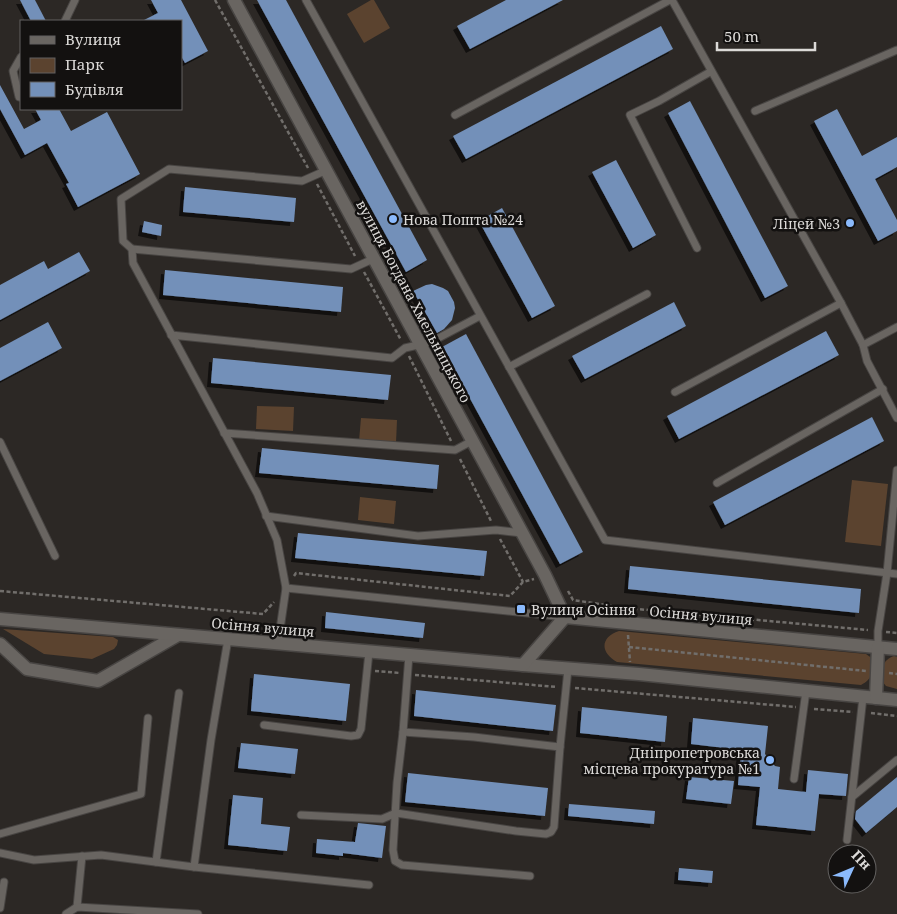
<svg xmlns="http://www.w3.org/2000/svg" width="897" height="914" font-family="'Noto Serif',serif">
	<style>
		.green { fill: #5b432f }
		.building { fill: #7390b9; filter: url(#shadow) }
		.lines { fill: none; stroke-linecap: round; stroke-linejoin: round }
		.service-casing { stroke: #484543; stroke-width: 9 }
		.minor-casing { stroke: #484543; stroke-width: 15 }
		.tertiary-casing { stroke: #484543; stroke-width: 15 }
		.path { stroke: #716e6b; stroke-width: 2.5; stroke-dasharray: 4 2.5; stroke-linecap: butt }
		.service { stroke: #696561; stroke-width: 7 }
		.minor { stroke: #696561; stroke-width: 12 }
		.tertiary { stroke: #696561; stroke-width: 12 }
		.poi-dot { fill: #8bbafc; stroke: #131110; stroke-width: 2 }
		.labels { text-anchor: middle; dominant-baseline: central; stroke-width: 5; stroke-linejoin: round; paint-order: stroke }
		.poi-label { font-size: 14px; fill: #dcdad8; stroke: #131110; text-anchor: start }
		.street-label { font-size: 14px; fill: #dcdad8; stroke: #131110 }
	</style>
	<defs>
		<filter id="shadow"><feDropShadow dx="-4" dy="4" stdDeviation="0" flood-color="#0009"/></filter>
	</defs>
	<rect width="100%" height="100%" fill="#2c2825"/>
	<g class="green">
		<polygon points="371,0 374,0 390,28 364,43 347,14"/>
		<polygon points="257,406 294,407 293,431 256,429"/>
		<polygon points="361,418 397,420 396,443 359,441"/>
		<polygon points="852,480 888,484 881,546 845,542"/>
		<polygon points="360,497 396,501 394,524 358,520"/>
		<polygon points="3,629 113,637 118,640 117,645 114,649 92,659 44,654"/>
		<path d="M619,631L866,654L873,659C872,672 873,679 861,685L617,662C600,653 600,637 619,631Z"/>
		<path d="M894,656L897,657V689L886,686L881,680C882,669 882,660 894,656Z"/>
	</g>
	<g class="building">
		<polygon points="20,0 35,0 46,21 31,21"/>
		<polygon points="151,0 181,0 208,51 185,63 181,56 181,21 142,21 158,13"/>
		<polygon points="257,0 286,0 427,260 406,272"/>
		<polygon points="506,0 563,0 470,49 457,26"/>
		<polygon points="661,26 673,49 466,159 453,136"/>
		<polygon points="0,85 24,129 41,120 35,109 59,109 71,131 107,112 140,174 78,207 66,184 69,183 47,143 25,155 0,109"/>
		<polygon points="690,101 788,286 765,298 668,113"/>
		<polygon points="837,109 862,156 897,137 897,167 875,179 897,220 897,231 878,241 814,121"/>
		<polygon points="616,160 656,235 633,248 592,172"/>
		<polygon points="185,187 296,198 294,222 183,212"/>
		<polygon points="502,208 555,306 532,318 479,221"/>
		<polygon points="144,221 162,225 161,236 142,232"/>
		<polygon points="79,252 90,271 0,320 0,285 44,261 48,269"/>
		<polygon points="165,270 343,287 341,312 163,295"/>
		<polygon points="432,284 443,288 448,291 454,302 455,308 452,320 444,329 437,333 413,291 426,285"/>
		<polygon points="674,302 686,326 585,379 572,356"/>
		<polygon points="48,322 62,348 0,381 0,348"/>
		<polygon points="826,331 839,355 679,439 667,416"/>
		<polygon points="466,334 583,552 560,564 442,347"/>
		<polygon points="213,358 391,375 388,400 211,383"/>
		<polygon points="872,417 884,441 725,525 713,502"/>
		<polygon points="262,448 439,465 437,489 259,473"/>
		<polygon points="298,533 487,551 484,576 295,558"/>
		<polygon points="630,566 861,589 859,613 628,589"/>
		<polygon points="326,612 425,623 423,638 325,628"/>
		<polygon points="254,674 350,684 346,721 251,711"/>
		<polygon points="416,690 556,705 553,731 414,716"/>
		<polygon points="582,707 667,716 665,742 580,733"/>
		<polygon points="693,718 768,726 765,754 775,766 780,767 778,789 806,792 808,770 848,774 846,796 819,794 815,831 756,825 760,787 738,785 741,750 691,744"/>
		<polygon points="241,743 298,749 295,774 238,768"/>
		<polygon points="408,773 548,788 545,816 405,802"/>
		<polygon points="689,777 734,781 731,804 686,799"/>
		<polygon points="897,777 897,807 866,833 855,819 856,811"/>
		<polygon points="233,795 263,798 261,824 290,827 287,851 228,845"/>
		<polygon points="569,804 655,811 654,824 568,816"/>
		<polygon points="358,823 386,826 382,858 343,853 343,856 316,853 317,839 355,842"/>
		<polygon points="679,868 713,871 712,883 678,880"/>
	</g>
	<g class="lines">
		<g class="service-casing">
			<g id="service">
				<polyline points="306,0 605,540 897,574"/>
				<polyline points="672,0 841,303 863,345 867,361 897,418"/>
				<polyline points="65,21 75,0"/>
				<polyline points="19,97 13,71 21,57"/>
				<polyline points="755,111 897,50"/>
				<polyline points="455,115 670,0"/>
				<polyline points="697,248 630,115 659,101 710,72"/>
				<polyline points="132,249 351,269 373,259"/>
				<polyline points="171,335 392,358 405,348 431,342 480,316"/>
				<polyline points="863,345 897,327"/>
				<polyline points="509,367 647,294"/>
				<polyline points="675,392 841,303"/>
				<polyline points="224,433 455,450 472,441"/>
				<polyline points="0,442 55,556"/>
				<polyline points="717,483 883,389"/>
				<polyline points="266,516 418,536 496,530 522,533"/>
				<polyline points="286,588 565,617"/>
				<polyline points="278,643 286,588 277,540 257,493 133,263 132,249 123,241 121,199 169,169 302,181 327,170"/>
				<polyline points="878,647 878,631 887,573 897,470"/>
				<polyline points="409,655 403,732 474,737 560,747"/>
				<polyline points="264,725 351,736 358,735 361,729 369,652"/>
				<polyline points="403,732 397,783 393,850 395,861 402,865 530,876"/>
				<polyline points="794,779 806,691"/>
				<polyline points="852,797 897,760"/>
				<polyline points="301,815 382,819 396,813 516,831 546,834 551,832 554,827 560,747 568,669"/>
				<polyline points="0,834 141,794 148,718"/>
				<polyline points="847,840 863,697"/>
				<polyline points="0,853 34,860 101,855 194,867 369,885"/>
				<polyline points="156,862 179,693"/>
				<polyline points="194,867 211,740 228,639"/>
				<polyline points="77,907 82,856"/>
				<polyline points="0,908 4,882"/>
				<polyline points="66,914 77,907 198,914"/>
			</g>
		</g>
		<g class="minor-casing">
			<g id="minor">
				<polyline points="0,644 27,669 98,681 178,635"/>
				<polyline points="523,665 639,674 897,700"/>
			</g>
		</g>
		<g class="tertiary-casing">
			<g id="tertiary">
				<polyline points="234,0 545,575 565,617"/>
				<polyline points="565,617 897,649"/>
				<polyline points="0,619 523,665 565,617"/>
				<polyline points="876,698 878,647"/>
			</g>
		</g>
		<g class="path">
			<polyline points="215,0 308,168"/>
			<polyline points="317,184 355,256"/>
			<polyline points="364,272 401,340"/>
			<polyline points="409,356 451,441"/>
			<polyline points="460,459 491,521"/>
			<polyline points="500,539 523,582"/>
			<polyline points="294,576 296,573 510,596 523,582 534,579"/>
			<polyline points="0,591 263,614 274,602"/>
			<polyline points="568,591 573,600 626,608 868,630"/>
			<polyline points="886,632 897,633"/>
			<polyline points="628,635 630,662"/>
			<polyline points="629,647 866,671"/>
			<polyline points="375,671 400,673"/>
			<polyline points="889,673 897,674"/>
			<polyline points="415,675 557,687"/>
			<polyline points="575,688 796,707"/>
			<polyline points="814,709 853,712"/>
			<polyline points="871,713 897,716"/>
		</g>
		<use href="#service" class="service"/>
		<use href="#minor" class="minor"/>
		<use href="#tertiary" class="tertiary"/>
	</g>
	<g class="poi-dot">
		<circle cx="393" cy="219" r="5"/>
		<circle cx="850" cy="223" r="5"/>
		<rect x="516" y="604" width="10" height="10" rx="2.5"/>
		<circle cx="770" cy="760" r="5"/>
	</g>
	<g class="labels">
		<g class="poi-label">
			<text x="403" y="219">Нова Пошта №24</text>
			<text x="840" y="223" text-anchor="end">Ліцей №3</text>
			<text x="531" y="609">Вулиця Осіння</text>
			<text x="760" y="752" text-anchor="end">Дніпропетровська<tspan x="760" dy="16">місцева прокуратура №1</tspan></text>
		</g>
		<g class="street-label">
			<text transform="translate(414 301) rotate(62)">вулиця Богдана Хмельницького</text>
			<text transform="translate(701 615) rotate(5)">Осіння вулиця</text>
			<text transform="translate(263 627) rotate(5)">Осіння вулиця</text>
		</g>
	</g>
	<rect x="20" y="20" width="162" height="90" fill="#131110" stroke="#636160"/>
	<rect x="30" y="36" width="25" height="8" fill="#696561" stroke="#636160"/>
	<text x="65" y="45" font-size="15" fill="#dcdad8">Вулиця</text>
	<rect x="30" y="58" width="25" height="15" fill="#5b432f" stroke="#636160"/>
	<text x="65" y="70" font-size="15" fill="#dcdad8">Парк</text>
	<rect x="30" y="82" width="25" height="15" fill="#7390b9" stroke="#636160"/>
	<text x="65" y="95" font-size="15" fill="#dcdad8">Будівля</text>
	<g transform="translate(852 869) rotate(46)"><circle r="24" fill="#131110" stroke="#636160"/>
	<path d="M0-4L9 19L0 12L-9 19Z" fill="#8bbafc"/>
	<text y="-8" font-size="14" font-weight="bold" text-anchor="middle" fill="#dcdad8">Пн</text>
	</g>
	<path d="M717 42v8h98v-8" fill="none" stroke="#dcdad8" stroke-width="2.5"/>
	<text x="724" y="42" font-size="15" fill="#dcdad8" stroke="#131110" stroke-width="4" paint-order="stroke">50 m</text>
</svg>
